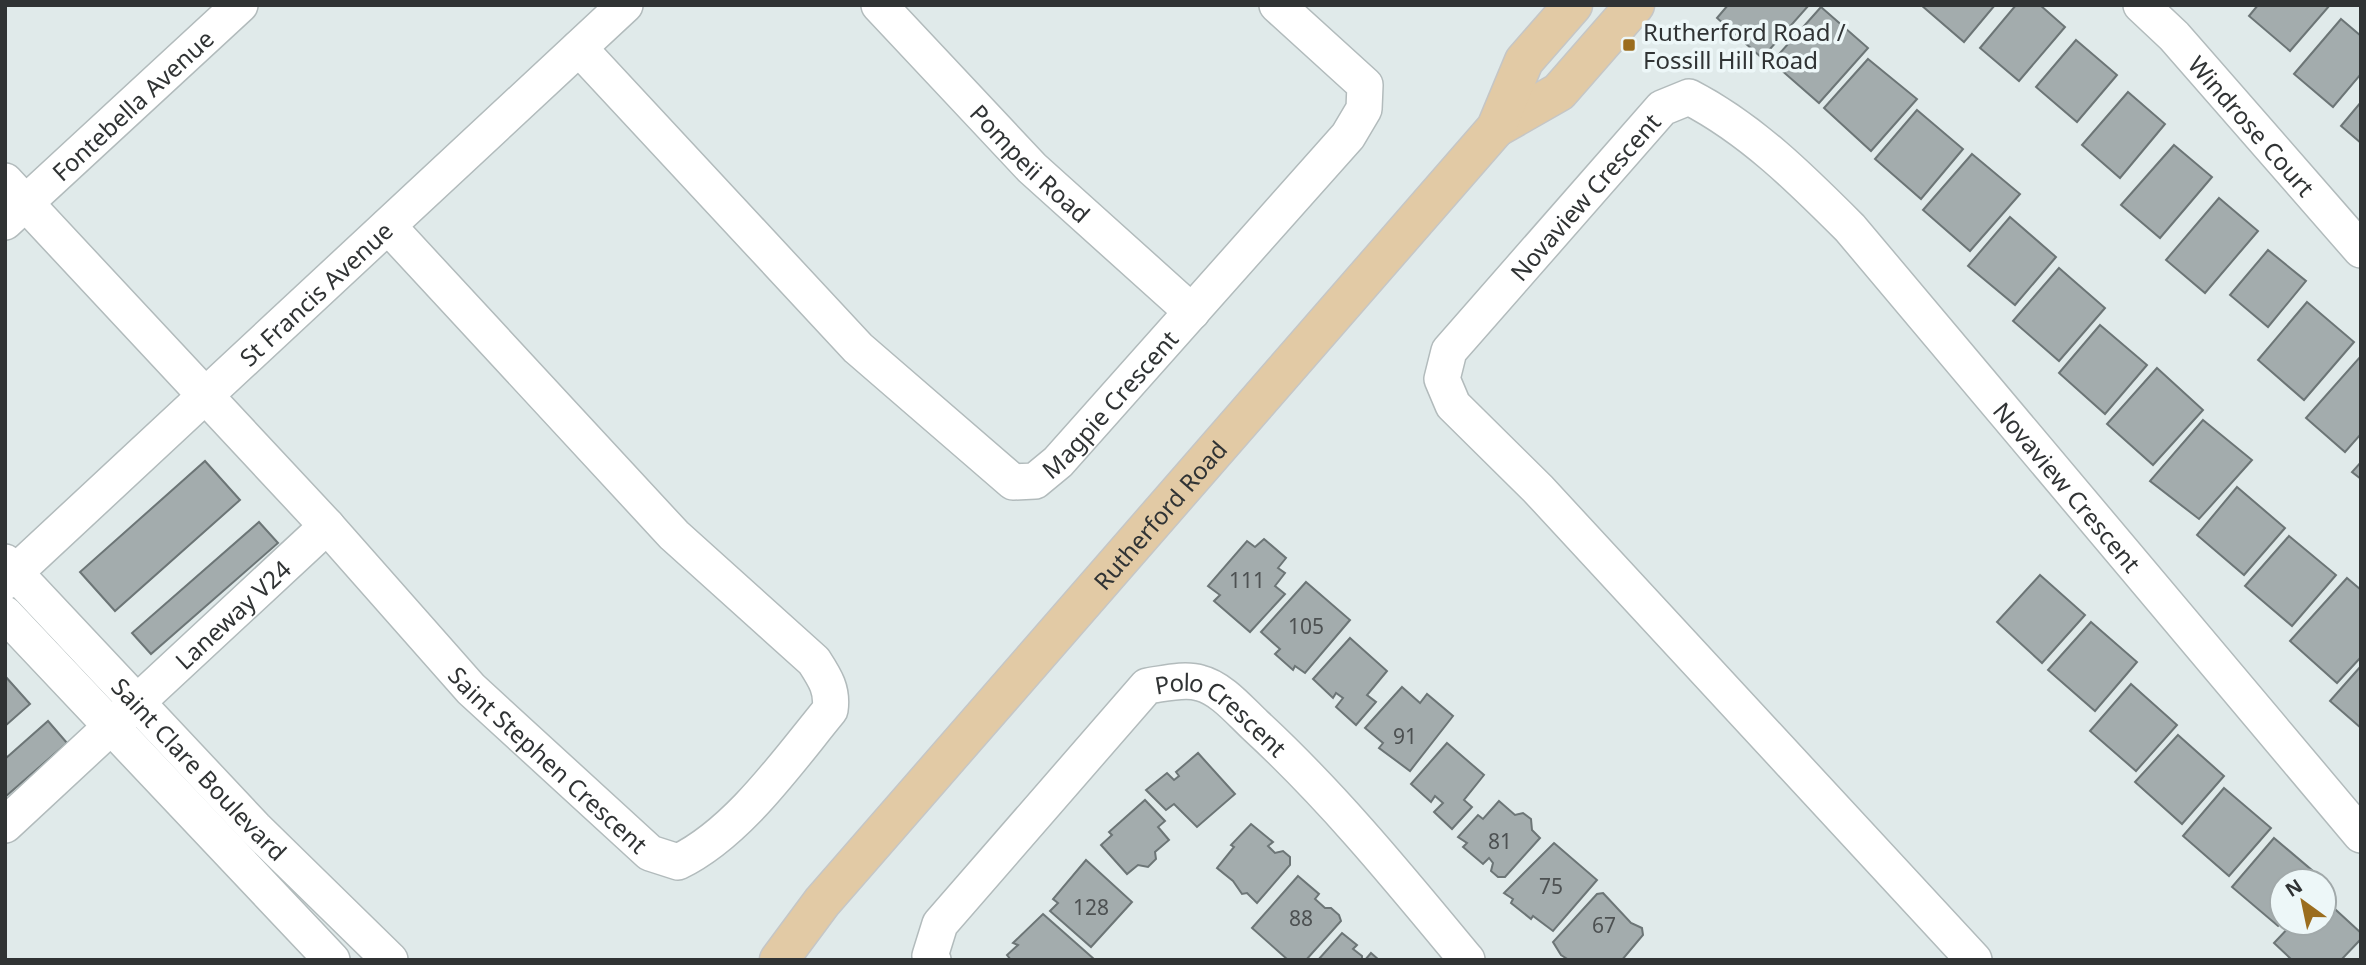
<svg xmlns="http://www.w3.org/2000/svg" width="2366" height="965" font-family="'Noto Sans',sans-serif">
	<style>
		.building { fill: #a3acad; stroke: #6c7576; stroke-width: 2 }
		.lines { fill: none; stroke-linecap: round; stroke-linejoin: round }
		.minor-casing { stroke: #b2bbbc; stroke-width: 38 }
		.major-casing { stroke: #c5c6c6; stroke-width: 41 }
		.minor { stroke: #fff; stroke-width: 35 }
		.major { stroke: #e2caa5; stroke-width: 38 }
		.poi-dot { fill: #9b6d1e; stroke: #edf7f8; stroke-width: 2.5 }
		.labels { text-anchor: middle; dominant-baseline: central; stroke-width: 7; stroke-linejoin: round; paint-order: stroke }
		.number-label { font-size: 21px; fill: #4d5152 }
		.poi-label { font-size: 24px; fill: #303334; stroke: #edf7f8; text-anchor: start }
		.street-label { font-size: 24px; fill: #303334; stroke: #edf7f8 }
	</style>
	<rect width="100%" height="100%" fill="#e0eaea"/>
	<g class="building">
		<polygon points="1728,5 1809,5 1762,58 1717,18"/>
		<polygon points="1921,5 1995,5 1964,42"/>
		<polygon points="2016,5 2040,5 2065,27 2019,81 1980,48"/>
		<polygon points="2258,5 2330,5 2290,51 2249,16"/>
		<polygon points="1821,7 1868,48 1819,103 1772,62"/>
		<polygon points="2341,19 2361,36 2361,74 2333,107 2294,74"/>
		<polygon points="2076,40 2117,75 2077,122 2036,87"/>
		<polygon points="1868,59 1917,99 1871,151 1824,108"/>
		<polygon points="2128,92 2165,124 2120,178 2082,145"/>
		<polygon points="2361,102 2361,143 2341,126"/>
		<polygon points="1917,110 1963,149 1921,199 1875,159"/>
		<polygon points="2174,145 2212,177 2160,238 2121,205"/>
		<polygon points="1972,154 2020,194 1970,251 1923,210"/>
		<polygon points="2219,198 2258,231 2205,293 2166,260"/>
		<polygon points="2010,217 2056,257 2015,305 1968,266"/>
		<polygon points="2268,250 2306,281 2268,327 2230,295"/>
		<polygon points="2059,268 2105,308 2059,361 2013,321"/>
		<polygon points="2307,302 2354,342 2304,400 2258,360"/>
		<polygon points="2100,325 2147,365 2105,414 2059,373"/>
		<polygon points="2360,357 2361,434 2345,452 2306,418"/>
		<polygon points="2157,368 2203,410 2153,465 2107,424"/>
		<polygon points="2203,420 2252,460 2199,519 2150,481"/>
		<polygon points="205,461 240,500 115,611 80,572"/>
		<polygon points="2361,462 2361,479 2352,472"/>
		<polygon points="2237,487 2285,528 2244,575 2197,535"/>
		<polygon points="259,522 278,543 151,654 132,633"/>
		<polygon points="2289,536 2336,575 2292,626 2245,586"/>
		<polygon points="1264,539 1286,558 1278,568 1285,573 1275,586 1285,594 1250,632 1214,601 1220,595 1208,586 1247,541 1255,547"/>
		<polygon points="2040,575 2085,615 2042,663 1997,622"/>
		<polygon points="2347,578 2361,590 2361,657 2337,683 2290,641"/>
		<polygon points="1306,582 1350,620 1305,673 1295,666 1293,670 1275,654 1280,649 1261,632"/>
		<polygon points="2091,622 2137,662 2095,711 2048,670"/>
		<polygon points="1350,638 1387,671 1367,695 1376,702 1356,725 1336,707 1343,698 1336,693 1333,698 1313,679"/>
		<polygon points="2361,666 2361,728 2330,701"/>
		<polygon points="5,676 30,704 5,726"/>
		<polygon points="2131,684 2177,725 2136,771 2090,731"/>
		<polygon points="1402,687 1420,703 1427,694 1453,716 1410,771 1379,748 1383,743 1365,728"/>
		<polygon points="48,721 67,743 5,797 5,759"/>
		<polygon points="2178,735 2224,776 2182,824 2135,782"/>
		<polygon points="1447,743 1484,775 1464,800 1472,807 1452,829 1434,812 1443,803 1435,796 1431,802 1411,784"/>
		<polygon points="1198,753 1235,794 1197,827 1174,804 1166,810 1146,790 1167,773 1174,780 1179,776 1176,772"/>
		<polygon points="2224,788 2271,828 2229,876 2183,836"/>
		<polygon points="1145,800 1165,821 1158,827 1169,840 1155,852 1156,859 1148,867 1138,865 1127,874 1101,845 1112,835 1109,832"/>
		<polygon points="1499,801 1515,815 1523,813 1531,819 1532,830 1540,838 1505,877 1498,877 1491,871 1493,863 1489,858 1483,864 1463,847 1467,843 1458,837 1478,815 1483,819"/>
		<polygon points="1251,824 1273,842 1268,846 1275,853 1283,851 1290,857 1290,865 1257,903 1247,893 1242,894 1233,881 1217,868 1234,847 1231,845"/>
		<polygon points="2274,838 2320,877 2317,881 2282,881 2282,922 2278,926 2232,887"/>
		<polygon points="1554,843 1597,880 1553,931 1533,916 1531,919 1511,903 1513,899 1504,893"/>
		<polygon points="1086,860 1132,902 1091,947 1050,911 1058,903 1053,899"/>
		<polygon points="1298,876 1319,894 1315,899 1325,908 1331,908 1339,915 1341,921 1306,960 1288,960 1252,928"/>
		<polygon points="1603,893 1631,923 1642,928 1643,935 1622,960 1569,960 1561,955 1553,942 1597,894"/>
		<polygon points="2324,899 2361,933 2361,939 2341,960 2292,960 2274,943 2293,923 2324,923"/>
		<polygon points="1043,914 1094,959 1011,960 1007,955 1018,945 1013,943"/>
		<polygon points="1342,933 1357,945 1353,949 1362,956 1362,960 1318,960"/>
		<polygon points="1371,953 1379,960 1365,960"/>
	</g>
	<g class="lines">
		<g class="minor-casing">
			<g id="minor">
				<path id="s1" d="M879,5L1032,168L1192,312"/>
				<path id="s2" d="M2141,5L2174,36L2361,250"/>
				<path id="s3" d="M579,48L858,348L1013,482L1035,481L1058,462L1348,136L1364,109L1365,85L1277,5"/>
				<path id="s4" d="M5,181L327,526L471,689L650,853L678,862C738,833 788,761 830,710C833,690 825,678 814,661L674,535L388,226"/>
				<path id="s5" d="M5,222L240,5"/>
				<path id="s6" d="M5,562L255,828L390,960"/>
				<path id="s7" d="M5,582L625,5"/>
				<polyline points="5,614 332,960"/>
				<path id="s8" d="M5,825L327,526"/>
				<path id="s9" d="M933,960L930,956L940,924L1147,686C1163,684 1184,678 1200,683C1221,688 1240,711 1255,725C1333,797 1399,878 1467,960"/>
				<path id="s10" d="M1974,960L1538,489L1453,405L1442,379L1449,351L1662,108L1689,97C1751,129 1801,179 1850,228L2361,835"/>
			</g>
		</g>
		<g class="major-casing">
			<g id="major">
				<polyline points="1496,128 1559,92 1635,5"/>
				<path id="s11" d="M779,960L822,902L1496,128L1524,61L1573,5"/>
			</g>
		</g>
		<use href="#minor" class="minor"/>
		<use href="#major" class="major"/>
	</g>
	<rect class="poi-dot" x="1622" y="38" width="14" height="14" rx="3.5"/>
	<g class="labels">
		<g class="number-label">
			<text x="1247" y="580">111</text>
			<text x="1306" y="626">105</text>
			<text x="1405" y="736">91</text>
			<text x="1500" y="841">81</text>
			<text x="1551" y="886">75</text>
			<text x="1091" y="907">128</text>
			<text x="1301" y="918">88</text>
			<text x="1604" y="925">67</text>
		</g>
		<g class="poi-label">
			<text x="1643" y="31">Rutherford Road /<tspan x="1643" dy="28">Fossill Hill Road</tspan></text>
		</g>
		<g class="street-label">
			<text stroke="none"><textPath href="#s5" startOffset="173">Fontebella Avenue</textPath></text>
			<text stroke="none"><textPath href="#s2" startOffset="164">Windrose Court</textPath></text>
			<text stroke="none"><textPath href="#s1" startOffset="219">Pompeii Road</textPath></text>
			<text stroke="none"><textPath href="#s10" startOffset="1024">Novaview Crescent</textPath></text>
			<text stroke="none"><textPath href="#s7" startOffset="424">St Francis Avenue</textPath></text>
			<text stroke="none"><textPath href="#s3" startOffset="744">Magpie Crescent</textPath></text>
			<text stroke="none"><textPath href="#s10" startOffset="1717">Novaview Crescent</textPath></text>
			<text stroke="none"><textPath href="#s11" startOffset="586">Rutherford Road</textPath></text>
			<text stroke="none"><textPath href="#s8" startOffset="310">Laneway V24</textPath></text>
			<text stroke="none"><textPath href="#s9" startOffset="439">Polo Crescent</textPath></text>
			<text stroke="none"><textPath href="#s4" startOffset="794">Saint Stephen Crescent</textPath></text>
			<text stroke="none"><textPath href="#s6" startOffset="284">Saint Clare Boulevard</textPath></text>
		</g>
	</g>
	<rect width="2366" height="965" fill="none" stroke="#303334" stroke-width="14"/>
	<g transform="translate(2303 902) rotate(327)"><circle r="33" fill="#edf7f8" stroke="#a1a9aa" stroke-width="2"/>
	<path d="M0-5L12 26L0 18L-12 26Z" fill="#9b6d1e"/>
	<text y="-10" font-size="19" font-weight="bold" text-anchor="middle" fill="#303334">N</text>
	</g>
</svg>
